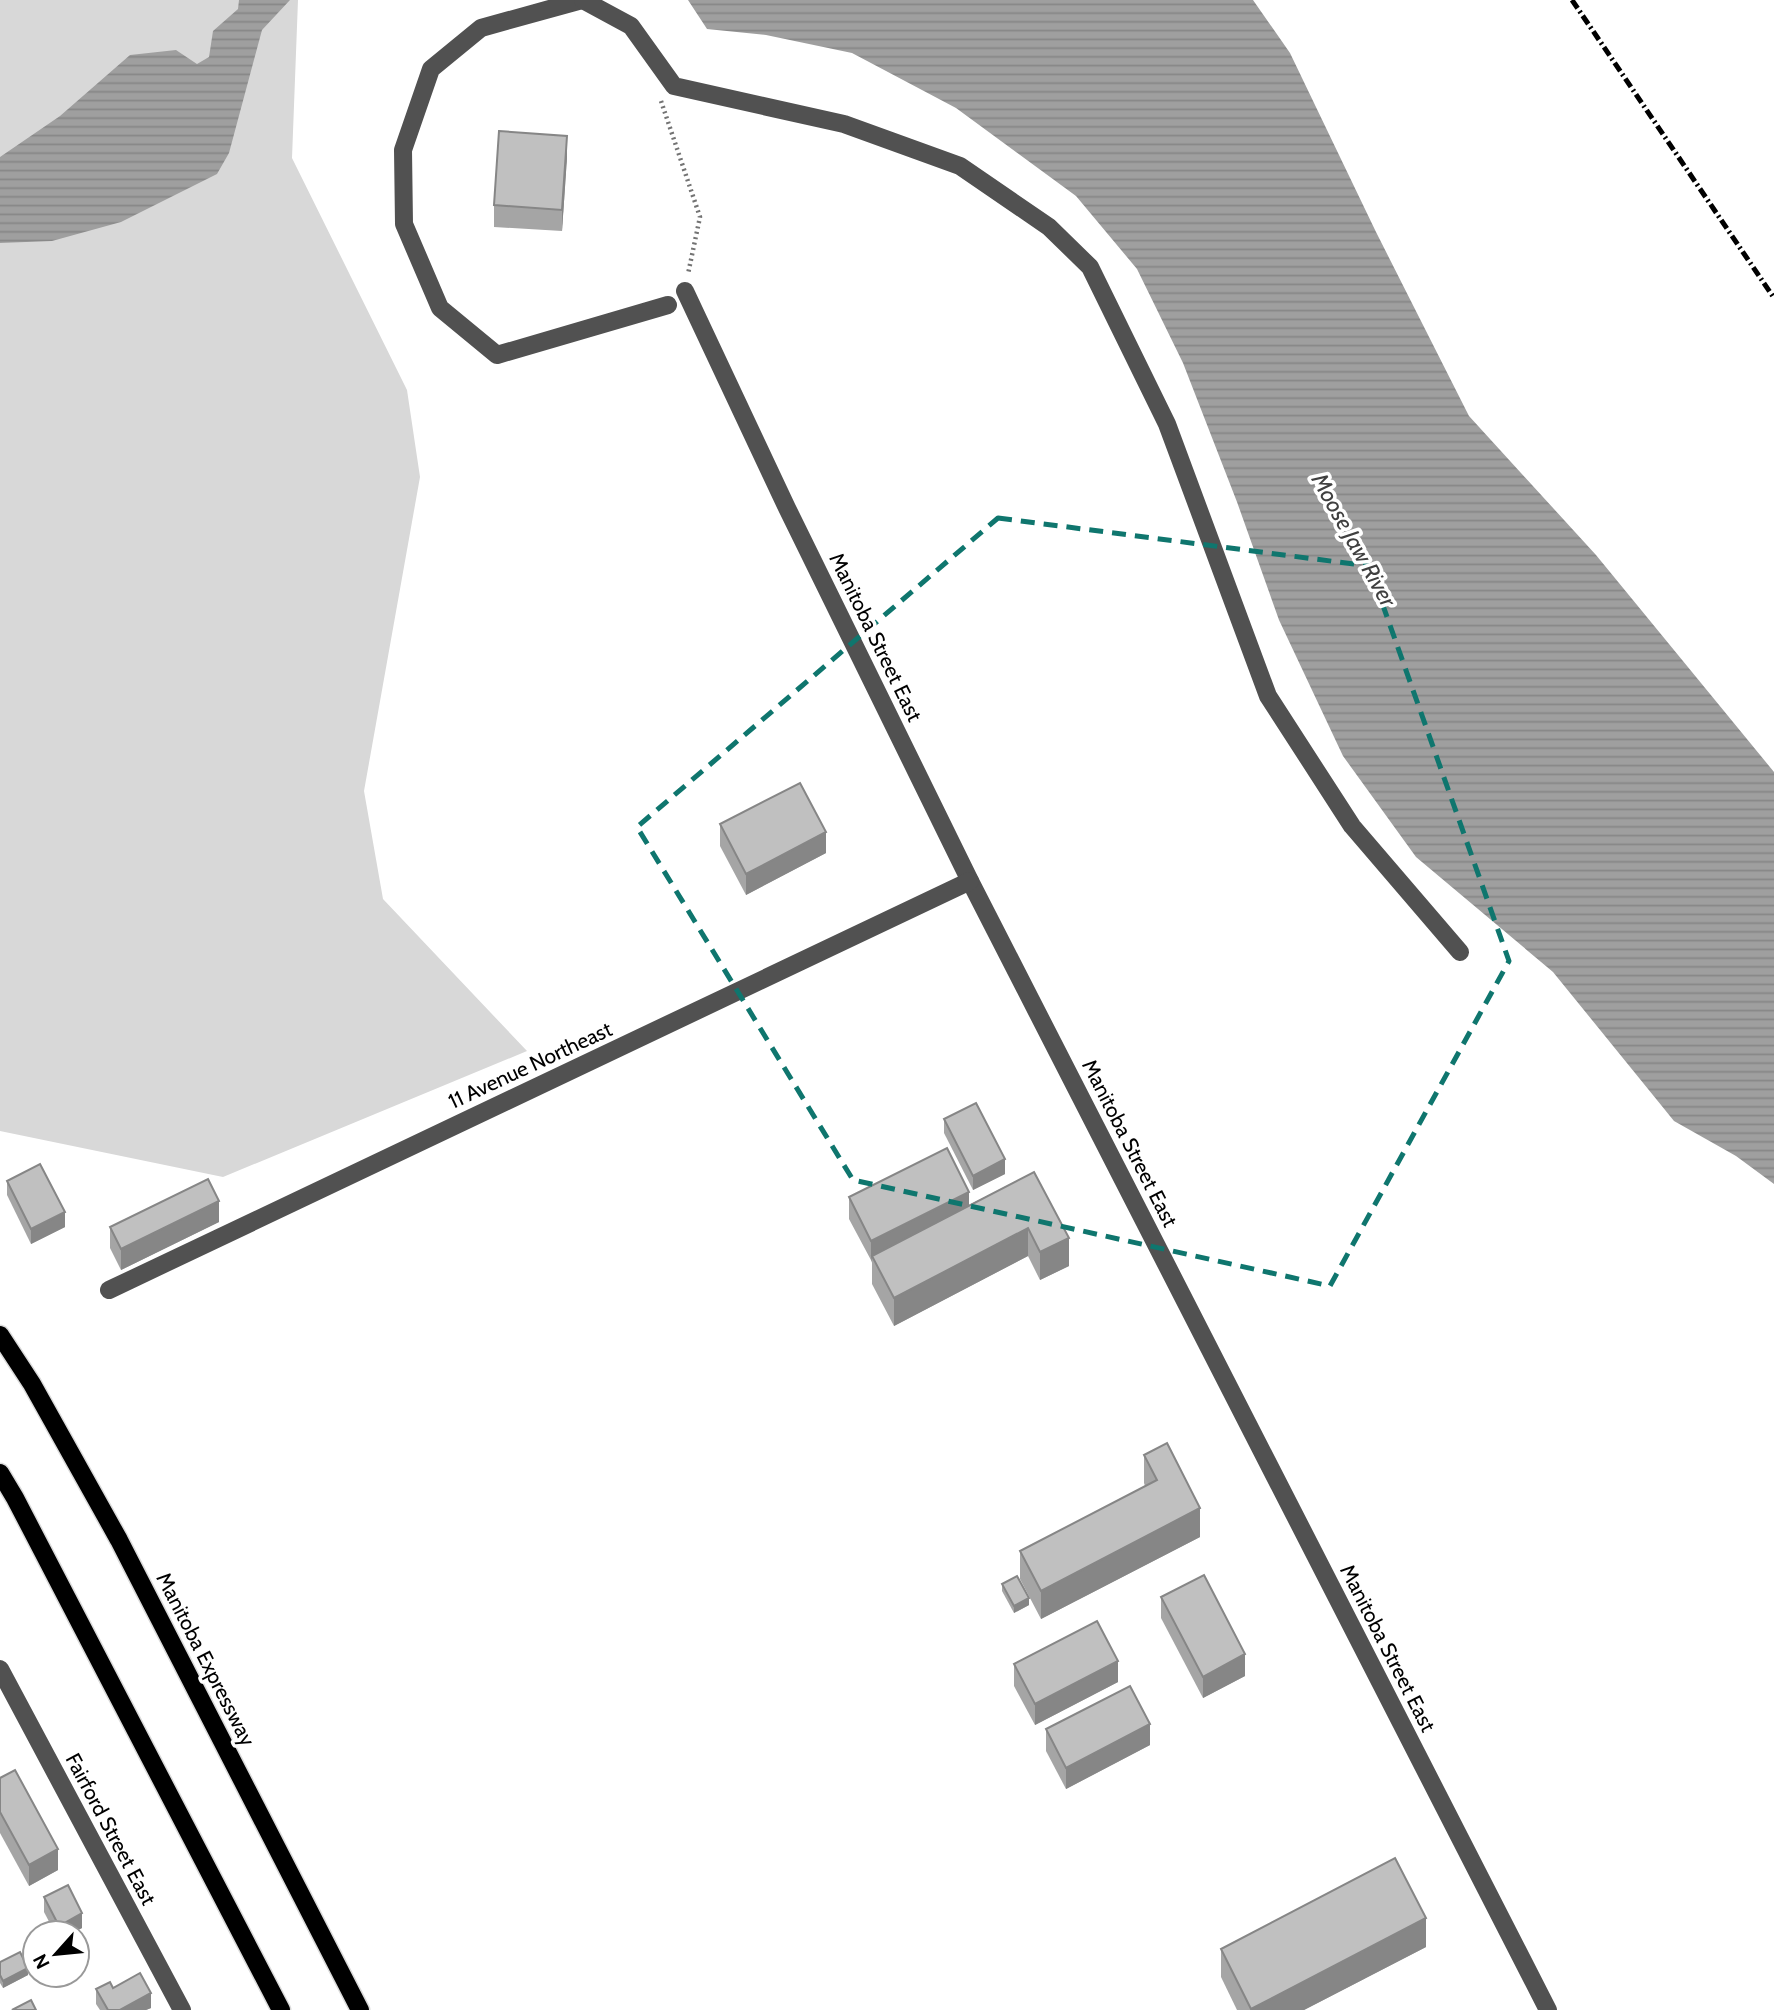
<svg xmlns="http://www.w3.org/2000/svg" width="1774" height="2010" font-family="Cabin,sans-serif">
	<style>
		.grass { fill: #d8d8d8 }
		.water { fill: url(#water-rules) }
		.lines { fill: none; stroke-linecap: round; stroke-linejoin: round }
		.major-casing { stroke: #dbdbdb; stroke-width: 21 }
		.path { stroke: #737373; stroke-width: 4.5; stroke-dasharray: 2 3.5; stroke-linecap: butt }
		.minor { stroke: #515151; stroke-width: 18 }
		.major { stroke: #000; stroke-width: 18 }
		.rail { stroke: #000; stroke-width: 5; stroke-dasharray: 10 3.5 2 3.5; stroke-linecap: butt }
		.wall { fill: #a5a5a5 }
		.shaded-wall { fill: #868686 }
		.building { fill: #c0c0c0; stroke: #868686; stroke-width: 2 }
		.marked { fill: none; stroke: #0f766e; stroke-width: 5; stroke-dasharray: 14 9; stroke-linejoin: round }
		.labels { text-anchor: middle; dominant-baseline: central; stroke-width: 7; stroke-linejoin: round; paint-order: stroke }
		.street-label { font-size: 21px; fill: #000; stroke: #fff }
		.water-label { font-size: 23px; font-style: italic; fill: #404040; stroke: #fff }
	</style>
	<defs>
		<pattern id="water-rules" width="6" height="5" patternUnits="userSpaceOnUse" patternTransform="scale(1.75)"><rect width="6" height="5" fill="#9f9f9f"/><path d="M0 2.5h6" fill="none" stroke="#878787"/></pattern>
	</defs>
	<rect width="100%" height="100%" fill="#fff"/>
	<polygon class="grass" points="0,0 298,0 292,158 407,390 420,477 364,791 383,899 527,1051 223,1177 0,1131"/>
	<g class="water">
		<polygon points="239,0 290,0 262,30 229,153 217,174 121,222 52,241 0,243 0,157 60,116 130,55 176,50 197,64 209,57 213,31 238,9"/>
		<polygon points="688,0 1253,0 1290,53 1376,232 1469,416 1596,555 1774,772 1774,1184 1736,1156 1674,1121 1553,972 1416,857 1343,756 1279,620 1237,502 1183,363 1137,269 1076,196 956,108 852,53 766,35 707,29"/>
	</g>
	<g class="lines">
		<g class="major-casing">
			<g id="major">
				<polyline points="0,1335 32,1384 119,1540 360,2010"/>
				<polyline points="0,1473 15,1498 281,2010"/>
			</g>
		</g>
		<polyline class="path" points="661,101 700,217 688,274"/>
		<g class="minor">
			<polyline points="582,0 481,28 431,69 403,150 404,224 440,308 497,355 668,305"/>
			<polyline points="583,0 631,26 674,86 844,124 960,166 1049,227 1090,267 1167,424 1268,696 1352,826 1460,952"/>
			<polyline points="685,291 787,508 970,881 1548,2010"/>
			<polyline points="109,1290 970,881"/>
			<polyline points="0,1669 182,2010"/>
		</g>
		<use href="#major" class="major"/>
		<polyline class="rail" points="1572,0 1774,298"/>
	</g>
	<g class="wall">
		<polygon points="567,157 562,231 494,227 494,205"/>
		<polygon points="720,824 826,853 746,895 720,846"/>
		<polygon points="944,1119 1005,1174 973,1190 944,1133"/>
		<polygon points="1034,1172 1069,1266 1040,1280 1028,1256 894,1326 872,1284 872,1262 849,1219 849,1197 969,1205"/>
		<polygon points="7,1181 65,1227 31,1244 7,1195"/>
		<polygon points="219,1222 121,1270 110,1248 110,1227"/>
		<polygon points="1144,1455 1200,1537 1041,1619 1020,1579 1020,1551 1145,1486 1144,1483"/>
		<polygon points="1002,1584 1029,1605 1014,1613 1002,1591"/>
		<polygon points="1161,1597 1245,1676 1203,1698 1161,1618"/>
		<polygon points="1014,1664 1118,1682 1035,1725 1014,1686"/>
		<polygon points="1046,1729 1150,1745 1066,1789 1046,1751"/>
		<polygon points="0,1778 58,1870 29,1886 0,1833"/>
		<polygon points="44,1897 82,1928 72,1933 55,1933 44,1912"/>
		<polygon points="1426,1947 1304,2010 1237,2010 1221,1977 1221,1949"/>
		<polygon points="0,1962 28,1975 3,1988 0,1983"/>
		<polygon points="113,1988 151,2008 146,2010 100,2010 96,2004 96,1989"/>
	</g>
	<g class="shaded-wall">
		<polygon points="567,136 567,157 562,231 562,210"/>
		<polygon points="826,832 826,853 746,895 746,874"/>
		<polygon points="1005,1159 1005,1174 973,1190 973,1176"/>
		<polygon points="969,1192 969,1214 872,1256 871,1263 871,1241"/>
		<polygon points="219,1201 219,1222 121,1270 121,1249"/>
		<polygon points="65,1212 65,1227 31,1244 31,1229"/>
		<polygon points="1028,1228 1028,1256 894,1326 894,1298"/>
		<polygon points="1069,1238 1069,1266 1040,1280 1040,1252"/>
		<polygon points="1200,1508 1200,1537 1041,1619 1041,1591"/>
		<polygon points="1029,1598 1029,1605 1014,1613 1014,1606"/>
		<polygon points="1245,1654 1245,1676 1203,1698 1203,1677"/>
		<polygon points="1118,1661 1118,1682 1035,1725 1035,1704"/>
		<polygon points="1150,1724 1150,1745 1066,1789 1066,1768"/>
		<polygon points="58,1849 58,1870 29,1886 29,1865"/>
		<polygon points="82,1913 82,1928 72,1933 59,1933 59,1926"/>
		<polygon points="1426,1918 1426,1947 1304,2010 1251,2010 1251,2009"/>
		<polygon points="28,1968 28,1975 3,1988 3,1981"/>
		<polygon points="151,1993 151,2008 146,2010 120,2010"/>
	</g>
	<g class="building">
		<polygon points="499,131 567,136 562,210 494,205"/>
		<polygon points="800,783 826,832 746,874 720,824"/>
		<polygon points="976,1103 1005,1159 973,1176 944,1119"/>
		<polygon points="947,1148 969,1192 871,1241 849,1197"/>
		<polygon points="40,1164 65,1212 31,1229 7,1181"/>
		<polygon points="1034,1172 1069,1238 1040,1252 1028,1228 894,1298 872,1256"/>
		<polygon points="208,1179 219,1201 121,1249 110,1227"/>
		<polygon points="1167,1443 1200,1508 1041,1591 1020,1551 1157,1480 1144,1455"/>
		<polygon points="1204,1575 1245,1654 1203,1677 1161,1597"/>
		<polygon points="1017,1576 1029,1598 1014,1606 1002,1584"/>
		<polygon points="1097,1621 1118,1661 1035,1704 1014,1664"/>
		<polygon points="1130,1686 1150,1724 1066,1768 1046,1729"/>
		<polygon points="15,1770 58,1849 29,1865 0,1812 0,1778"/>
		<polygon points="1395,1858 1426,1918 1251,2009 1221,1949"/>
		<polygon points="68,1885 82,1913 59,1926 44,1897"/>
		<polygon points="20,1952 28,1968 3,1981 0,1975 0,1962"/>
		<polygon points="140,1973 151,1993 120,2010 108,2010 96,1989 110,1982 113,1988"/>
		<polygon points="31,2000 36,2010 12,2010"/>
	</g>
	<path class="marked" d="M998,518L1369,566L1509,961L1330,1286L853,1180L637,827Z"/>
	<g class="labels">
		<g class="street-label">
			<text transform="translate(876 637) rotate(64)">Manitoba Street East</text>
			<text transform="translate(530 1065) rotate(-25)">11 Avenue Northeast</text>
			<text transform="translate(1130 1143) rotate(63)">Manitoba Street East</text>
			<text transform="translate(1388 1648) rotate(63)">Manitoba Street East</text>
			<text transform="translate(206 1659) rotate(63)">Manitoba Expressway</text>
			<text transform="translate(111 1829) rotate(62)">Fairford Street East</text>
		</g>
		<g class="water-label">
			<text transform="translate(1354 540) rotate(61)">Moose Jaw River</text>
		</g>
	</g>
	<g transform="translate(56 1954) rotate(243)"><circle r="33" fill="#ffffff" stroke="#999999" stroke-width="2"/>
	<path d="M0-5L12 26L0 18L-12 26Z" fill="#000000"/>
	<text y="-10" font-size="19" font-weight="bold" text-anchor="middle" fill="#000000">N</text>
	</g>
</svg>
